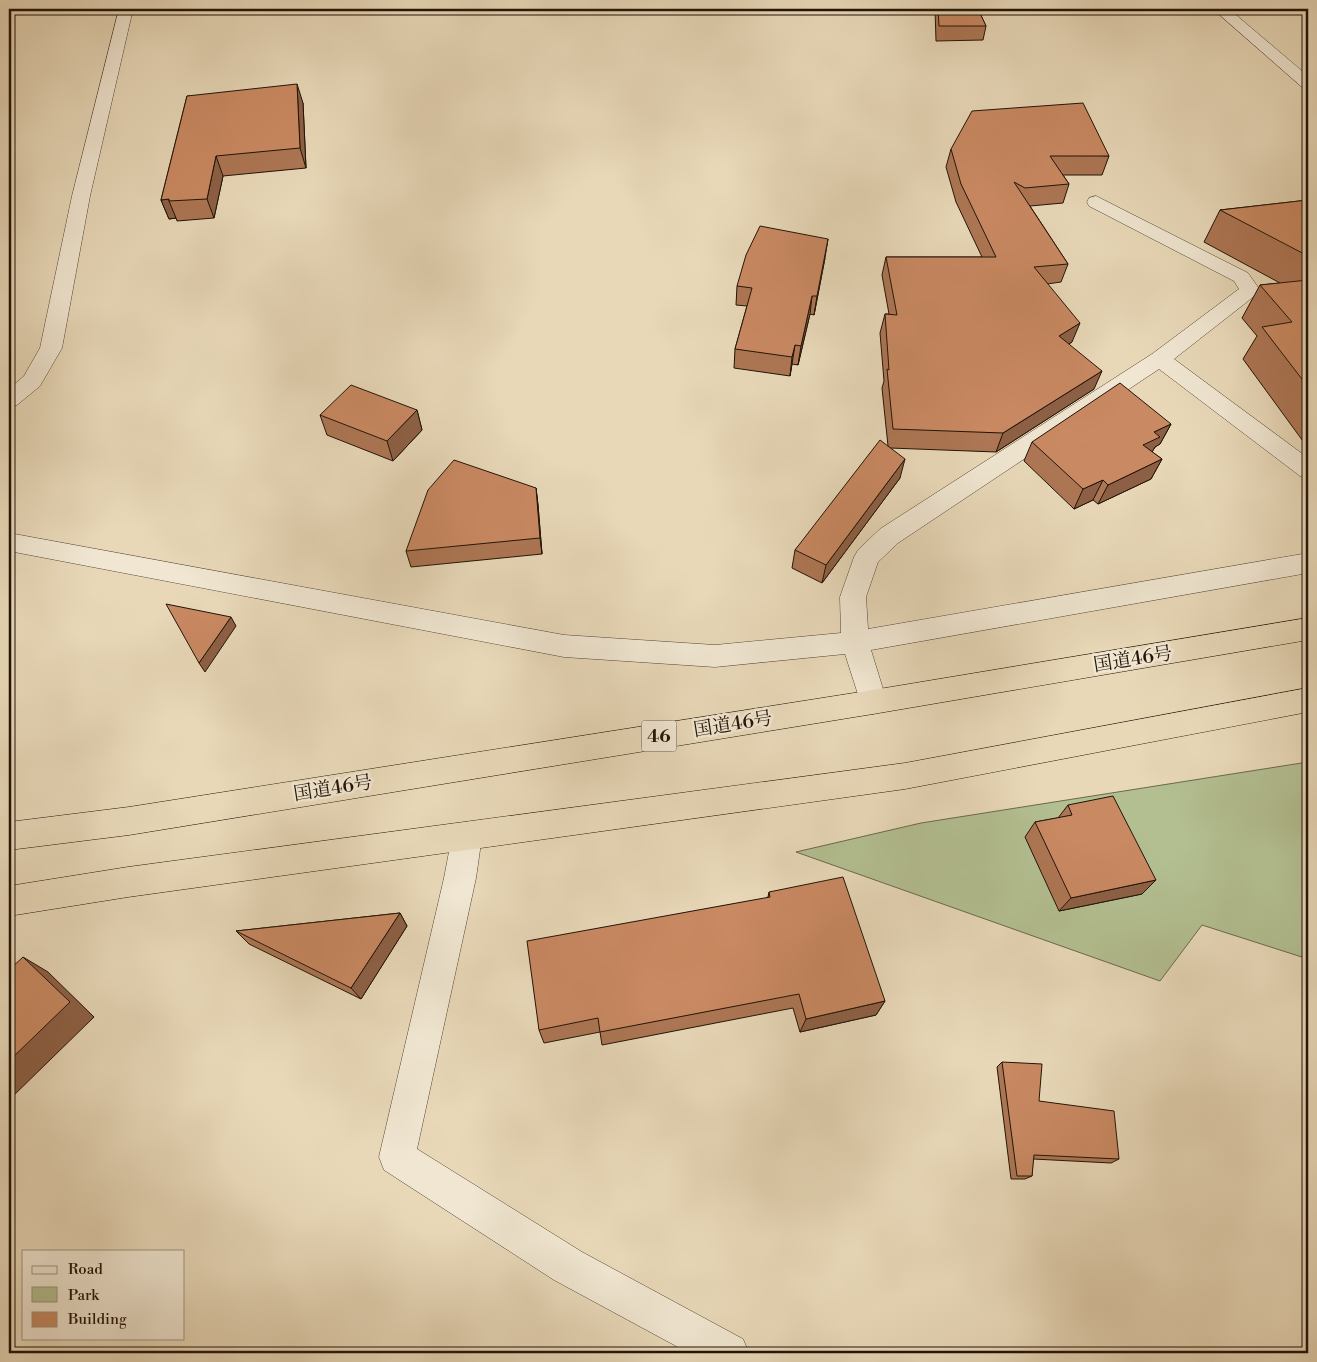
<svg xmlns="http://www.w3.org/2000/svg" width="1317" height="1362" font-family="'Libre Bodoni','Noto Serif JP',serif">
	<style>
		.green { fill: #b3bf91; stroke: #6a694c }
		.lines { fill: none; stroke-linecap: round; stroke-linejoin: round }
		.minor-casing { stroke: #534433; stroke-width: 1 }
		.highway-casing { stroke: #211307; stroke-width: 1 }
		.minor { fill: #f0e6d1; fill-rule: evenodd }
		.highway { fill: #e8d8b8; fill-rule: evenodd }
		.wall { fill: #ad7654; stroke: #211307 }
		.shaded-wall { fill: #8d6045; stroke: #211307 }
		.building { fill: #c98962; stroke: #211307 }
		.labels { text-anchor: middle; dominant-baseline: central; stroke-width: 5; stroke-linejoin: round; paint-order: stroke }
		.shield { fill: #f0e6d1; stroke: #5f5244; stroke-width: 1 }
		.shield-label { font-size: 18px; font-weight: bold; fill: #211307 }
		.street-label { font-size: 19px; fill: #211307; stroke: #f0e6d1 }
	</style>
	<rect width="100%" height="100%" fill="#e8d8b8"/>
	<filter id="stains"><feTurbulence type="fractalNoise" baseFrequency=".004" numOctaves="4"/><feColorMatrix values="0 0 0 0 .2 0 0 0 0 .09 0 0 0 0 .02 0 0 0 .5 -.17"/></filter>
	<radialGradient id="worn" r=".72"><stop offset=".6" stop-color="#630" stop-opacity="0"/><stop offset="1" stop-color="#630" stop-opacity=".3"/></radialGradient>
	<polygon class="green" points="1308,762 1308,959 1202,925 1160,981 796,852 921,823"/>
	<g class="lines">
		<g class="minor-casing">
			<g id="minor">
				<polygon points="119,9 133,9 90,196 62,348 40,386 17,405 9,407 9,389 24,376 40,348 72,196"/>
				<polygon points="1213,9 1229,9 1308,76 1308,89 1302,87"/>
				<polygon points="1096,196 1248,273 1260,290 1257,294 1174,359 1308,458 1308,478 1300,476 1159,369 898,543 878,562 866,597 868,629 1308,553 1308,573 871,650 887,702 883,710 873,714 863,710 845,654 715,667 564,657 9,551 9,533 564,635 715,645 841,633 840,597 854,557 858,550 880,529 1152,354 1239,289 1234,281 1089,206 1087,202 1089,198"/>
				<polygon points="467,822 478,826 482,836 476,878 417,1149 582,1252 743,1339 749,1353 689,1353 554,1280 384,1170 379,1157 444,878 452,836 456,826"/>
			</g>
		</g>
		<g class="highway-casing">
			<g id="highway">
				<polygon points="1308,618 1308,640 873,714 129,835 9,850 9,822 129,807 873,690"/>
				<polygon points="1308,688 1308,712 905,789 128,897 9,916 9,886 128,867 905,763"/>
			</g>
		</g>
		<use href="#minor" class="minor"/>
		<use href="#highway" class="highway"/>
	</g>
	<g class="wall">
		<polygon points="935,9 978,9 986,26 983,40 936,41"/>
		<polygon points="187,96 303,103 306,168 223,176 214,218 177,221 176,218 169,219 161,200"/>
		<polygon points="951,149 1109,156 1102,175 1063,175 1069,184 1063,203 1030,206 1068,264 1061,282 1047,284 1072,342 1069,344 1094,389 996,452 890,448 900,478 822,583 792,568 795,550 888,446 882,388 884,381 880,333 885,314 889,314 882,275 886,257 982,257 956,202 946,167"/>
		<polygon points="1308,200 1308,448 1243,359 1257,336 1242,318 1260,285 1280,283 1204,242 1220,210"/>
		<polygon points="825,258 814,315 810,314 798,365 792,364 790,376 734,368 735,349 747,306 736,305 737,286"/>
		<polygon points="417,410 422,430 393,461 327,435 320,415"/>
		<polygon points="1171,424 1160,444 1155,447 1152,452 1162,459 1151,479 1098,504 1093,500 1074,509 1024,461 1032,442"/>
		<polygon points="536,488 538,505 542,554 411,567 406,551"/>
		<polygon points="1068,805 1156,880 1142,894 1059,911 1025,837 1035,822 1058,818"/>
		<polygon points="769,892 885,1001 876,1015 800,1032 793,1008 602,1045 600,1032 544,1043 539,1030 768,897"/>
		<polygon points="400,913 407,926 361,999 249,944 236,931"/>
		<polygon points="1002,1062 1039,1101 1119,1159 1111,1163 1033,1159 1032,1176 1025,1179 1011,1179 997,1067"/>
	</g>
	<g class="shaded-wall">
		<polygon points="297,84 303,103 306,168 300,148"/>
		<polygon points="216,156 223,176 214,218 207,199"/>
		<polygon points="169,199 169,201 176,218 169,219 161,200"/>
		<polygon points="828,239 825,258 814,315 817,296"/>
		<polygon points="812,296 810,314 798,365 801,346"/>
		<polygon points="1080,323 1072,342 1052,355 1059,336"/>
		<polygon points="795,345 792,364 790,376 792,357"/>
		<polygon points="1102,371 1094,389 996,452 1003,433"/>
		<polygon points="417,410 422,430 393,461 387,441"/>
		<polygon points="1171,424 1160,444 1155,447 1149,457 1143,445 1154,432"/>
		<polygon points="905,459 900,478 822,583 826,565"/>
		<polygon points="1162,459 1151,479 1098,504 1108,485"/>
		<polygon points="1103,480 1093,500 1074,509 1083,489"/>
		<polygon points="536,488 538,505 542,554 540,538"/>
		<polygon points="231,617 236,626 205,672 199,663"/>
		<polygon points="1156,880 1142,894 1059,911 1071,898"/>
		<polygon points="400,913 407,926 361,999 351,988"/>
		<polygon points="23,957 48,972 94,1017 9,1100 9,1061"/>
		<polygon points="885,1001 876,1015 800,1032 806,1019"/>
	</g>
	<g class="building">
		<polygon points="938,9 978,9 986,26 939,26"/>
		<polygon points="297,84 300,148 216,156 207,199 169,201 169,199 161,200 187,96"/>
		<polygon points="1083,103 1109,156 1050,156 1069,184 1025,188 1014,182 1068,264 1034,267 1080,323 1059,336 1102,371 1003,433 893,429 887,369 889,370 885,314 897,315 886,257 996,257 961,184 951,149 972,111"/>
		<polygon points="1308,200 1308,256 1220,210"/>
		<polygon points="760,226 828,239 817,296 812,296 801,346 795,345 792,357 735,349 752,288 737,286 746,255"/>
		<polygon points="1308,280 1308,387 1262,327 1292,322 1260,285"/>
		<polygon points="1120,383 1171,424 1154,432 1160,437 1143,445 1162,459 1108,485 1103,480 1083,489 1032,442"/>
		<polygon points="351,385 417,410 387,441 320,415"/>
		<polygon points="880,440 905,459 826,565 795,550"/>
		<polygon points="454,460 536,488 540,538 406,551 428,490"/>
		<polygon points="166,604 231,617 199,663"/>
		<polygon points="1113,796 1156,880 1071,898 1035,822 1072,815 1068,805"/>
		<polygon points="843,877 885,1001 806,1019 799,994 600,1032 598,1018 539,1030 527,941 770,897 769,892"/>
		<polygon points="400,913 351,988 236,931"/>
		<polygon points="23,957 70,1002 9,1061 9,970"/>
		<polygon points="1002,1062 1042,1064 1039,1101 1114,1111 1119,1159 1034,1155 1032,1176 1017,1176"/>
	</g>
	<g class="labels">
		<rect class="shield" x="641.5" y="720.5" width="35" height="31" rx="4"/>
		<g class="shield-label">
			<text x="659" y="736">46</text>
		</g>
		<g class="street-label">
			<text transform="translate(1133 659) rotate(-9)">国道46号</text>
			<text transform="translate(733 724) rotate(-9)">国道46号</text>
			<text transform="translate(333 788) rotate(-9)">国道46号</text>
		</g>
	</g>
	<rect width="1317" height="1362" fill="none" stroke="#e8d8b8" stroke-width="30"/>
	<rect x="10" y="10" width="1297" height="1342" fill="none" stroke="#211307" stroke-width="2.5"/>
	<rect x="15" y="15" width="1287" height="1332" fill="none" stroke="#211307"/>
	<rect x="22" y="1250" width="162" height="90" fill="#f0e6d1" stroke="#9d9280"/>
	<rect x="32" y="1266" width="25" height="8" fill="#f0e6d1" stroke="#9d9280"/>
	<text x="68" y="1274" font-size="15" fill="#211307">Road</text>
	<rect x="32" y="1287" width="25" height="15" fill="#b3bf91" stroke="#9d9280"/>
	<text x="68" y="1300" font-size="15" fill="#211307">Park</text>
	<rect x="32" y="1312" width="25" height="15" fill="#c98962" stroke="#9d9280"/>
	<text x="68" y="1324" font-size="15" fill="#211307">Building</text>
	<rect width="100%" height="100%" filter="url(#stains)"/>
	<rect width="100%" height="100%" fill="url(#worn)"/>
</svg>
